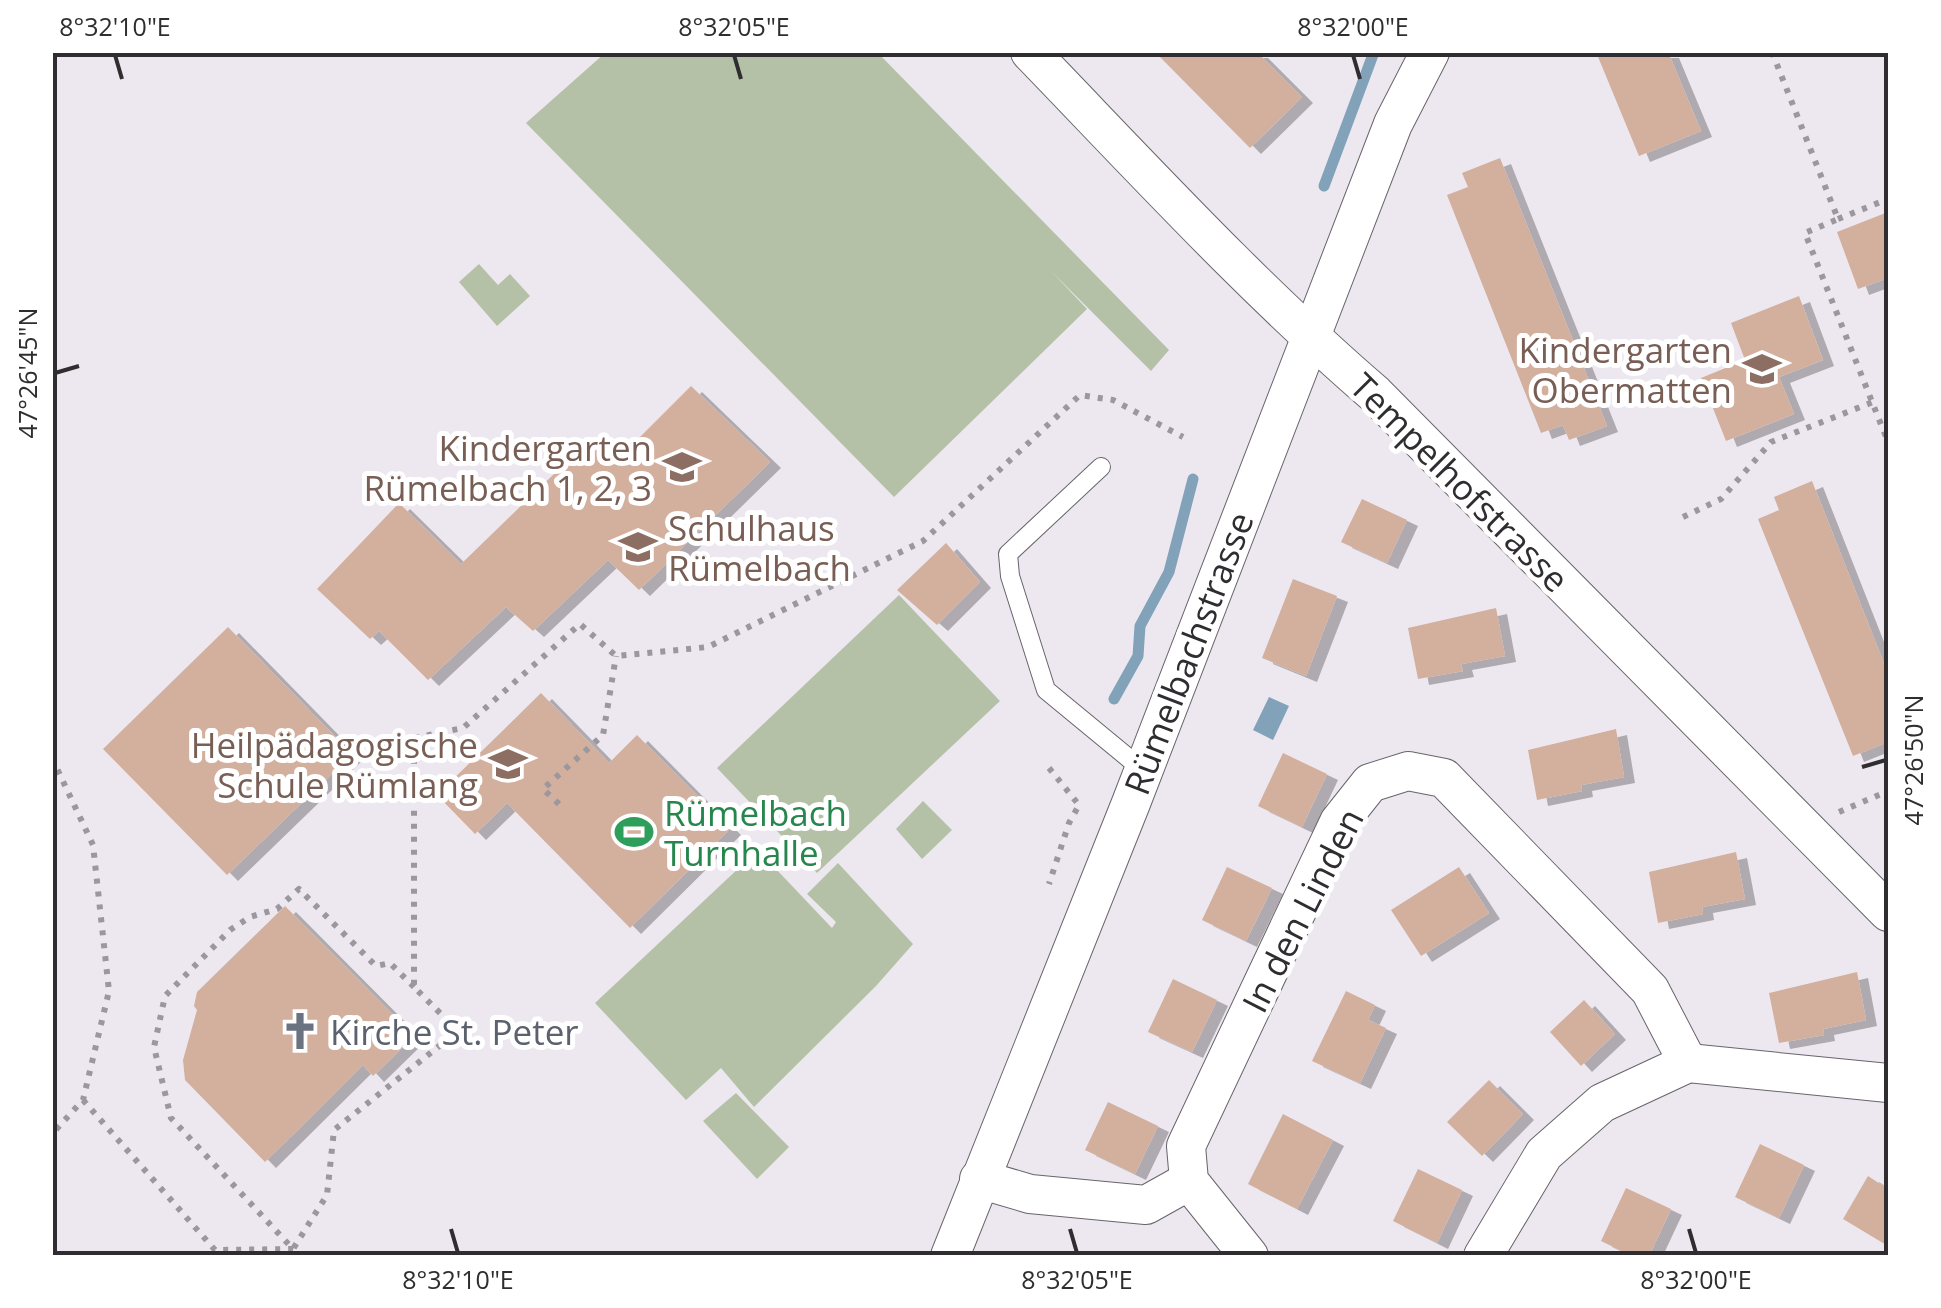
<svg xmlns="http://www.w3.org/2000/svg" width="1941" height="1308" font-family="'Open Sans',sans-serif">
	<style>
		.green { fill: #b4c1a7 }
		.water { fill: #81a2b9 }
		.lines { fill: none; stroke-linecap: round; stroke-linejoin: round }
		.stream { stroke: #81a2b9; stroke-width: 11 }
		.building { fill: #d3af9d; filter: url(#shadow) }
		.service-casing { stroke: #69646b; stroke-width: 20 }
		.minor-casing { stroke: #69646b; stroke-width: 40 }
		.path { stroke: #9b979d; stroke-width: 6; stroke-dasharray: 5 8; stroke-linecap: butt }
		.service { stroke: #fff; stroke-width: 18 }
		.minor { stroke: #fff; stroke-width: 38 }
		.ticks { fill: none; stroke: #2f2d30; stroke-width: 4 }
		.labels { text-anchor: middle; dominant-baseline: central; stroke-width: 10; stroke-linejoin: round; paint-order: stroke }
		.education-label { font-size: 35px; fill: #785e54; stroke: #fff; text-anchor: end }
		.street-label { font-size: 35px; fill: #2f2d30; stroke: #fff }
		.leisure-label { font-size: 35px; fill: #27864d; stroke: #fff; text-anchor: start }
		.worship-label { font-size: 35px; fill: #5b616d; stroke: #fff; text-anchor: start }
		.neatline { fill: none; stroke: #2f2d30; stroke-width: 4 }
		.ticks-label { font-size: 25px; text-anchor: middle; fill: #2f2d30 }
	</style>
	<defs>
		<filter id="shadow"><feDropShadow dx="11" dy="6" stdDeviation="0" flood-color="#0004"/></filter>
	</defs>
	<rect width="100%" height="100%" fill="#ede8f0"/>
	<g class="green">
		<polygon points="605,53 878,53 1169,350 1151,371 1052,272 1087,309 894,497 526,123"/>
		<polygon points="479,264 498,285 510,274 530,296 497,326 459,282"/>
		<polygon points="899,595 1000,701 817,873 717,768"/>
		<polygon points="923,801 952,830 922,859 896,829"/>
		<polygon points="758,850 832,928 836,922 807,894 838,863 913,944 876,986 754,1107 721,1068 686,1100 595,1003"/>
		<polygon points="736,1093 789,1147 757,1179 703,1121"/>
	</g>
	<polygon class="water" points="1269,697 1289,706 1273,740 1253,730"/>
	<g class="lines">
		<g class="stream">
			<polyline points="1324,186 1374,52"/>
			<polyline points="1114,699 1138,656 1140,626 1169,572 1193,479"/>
		</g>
	</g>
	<g class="building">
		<polygon points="1155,52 1257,52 1302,97 1250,148"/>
		<polygon points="1596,52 1668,52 1701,131 1639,156"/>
		<polygon points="1500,158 1607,426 1569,440 1563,425 1541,433 1447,195 1468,187 1462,173"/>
		<polygon points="1888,212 1888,278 1858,289 1837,232"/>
		<polygon points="1799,296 1823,360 1779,377 1794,414 1726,441 1701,378 1745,360 1731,323"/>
		<polygon points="691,386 770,462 639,590 608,560 533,631 506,607 428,680 379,631 370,639 317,589 399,503 461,564 586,443 612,465"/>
		<polygon points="1812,481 1888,674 1888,742 1853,756 1758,519 1779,510 1774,497"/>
		<polygon points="1362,499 1407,520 1387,563 1341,542"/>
		<polygon points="946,543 980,582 937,625 897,590"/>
		<polygon points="1293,579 1337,596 1306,676 1262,658"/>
		<polygon points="1496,608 1505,656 1461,664 1463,671 1418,679 1408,628"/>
		<polygon points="228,627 352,754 227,875 103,749"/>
		<polygon points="541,693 609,763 637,735 730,829 630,928 507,803 475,834 437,795"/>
		<polygon points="1616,729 1624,777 1581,785 1582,791 1537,800 1528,750"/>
		<polygon points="1283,753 1327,774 1302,827 1258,806"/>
		<polygon points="1736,852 1745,899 1702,907 1703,914 1658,923 1649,872"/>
		<polygon points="1227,867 1272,888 1246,941 1202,920"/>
		<polygon points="1459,867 1489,913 1421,956 1391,910"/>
		<polygon points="285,906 414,1036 373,1076 363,1065 265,1162 185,1080 183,1060 197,1010 194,1006 197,992"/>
		<polygon points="1857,972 1866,1020 1823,1029 1824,1035 1779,1043 1769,993"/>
		<polygon points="1173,979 1217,1000 1192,1052 1148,1032"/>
		<polygon points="1346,991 1375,1005 1368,1020 1386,1028 1360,1083 1312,1061"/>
		<polygon points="1584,1000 1615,1034 1581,1066 1550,1032"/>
		<polygon points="1489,1080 1523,1114 1482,1156 1447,1122"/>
		<polygon points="1108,1102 1158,1126 1135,1174 1085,1150"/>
		<polygon points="1283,1114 1333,1140 1297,1209 1248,1184"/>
		<polygon points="1760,1144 1804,1165 1779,1218 1735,1197"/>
		<polygon points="1418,1169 1462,1190 1437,1243 1393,1221"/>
		<polygon points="1868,1176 1888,1189 1888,1246 1843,1219"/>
		<polygon points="1626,1188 1671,1209 1649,1256 1632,1256 1601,1241"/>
	</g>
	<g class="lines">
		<g class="service-casing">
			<polyline id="service" points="1101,467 1008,554 1010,576 1046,690 1143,770"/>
		</g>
		<g class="minor-casing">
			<g id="minor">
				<path d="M1030,52C1143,169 1252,288 1375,394L1888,912"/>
				<polyline points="979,1179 1030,1194 1146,1205 1189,1181"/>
				<polyline points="950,1256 1131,803 1393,124 1430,52"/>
				<polyline points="1249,1256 1189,1181 1186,1146 1339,822 1370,783 1408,771 1444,778 1650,990 1688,1063"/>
				<polyline points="1483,1256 1544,1154 1602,1103 1688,1063 1888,1083"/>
			</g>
		</g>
		<g class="path">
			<polyline points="1772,52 1838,219 1805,233 1888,442"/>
			<polyline points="1838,219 1888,199"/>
			<polyline points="1683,517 1721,499 1771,442 1873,402"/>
			<polyline points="52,758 93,845 109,991 83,1100 52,1134"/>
			<polyline points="1049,768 1079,805 1069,823 1049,884"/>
			<polyline points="559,804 543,789 603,735 616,656"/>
			<polyline points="1839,812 1888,791"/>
			<polyline points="414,987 390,963 376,966 299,889 277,909 250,917 230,930 165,996 154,1047 171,1118 293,1249 327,1195 334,1130 458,1031 414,987 414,738 463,728 580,624 616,656 708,647 923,541 1080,395 1113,400 1183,437"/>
			<polyline points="83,1100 215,1250 293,1249 302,1256"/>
		</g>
		<use href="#service" class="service"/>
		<use href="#minor" class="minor"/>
	</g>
	<path class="ticks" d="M115,55L122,79M734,55L741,79M1353,55L1360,79M55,373L79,366M1862,767L1886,760M451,1229L458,1253M1070,1229L1077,1253M1689,1229L1696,1253"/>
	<defs>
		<g id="school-bare" transform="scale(3)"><path d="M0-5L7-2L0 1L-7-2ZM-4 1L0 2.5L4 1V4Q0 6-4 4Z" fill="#8d6e63" stroke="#fff" stroke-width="2.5" paint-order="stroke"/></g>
		<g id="stadium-bare" transform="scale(3)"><path d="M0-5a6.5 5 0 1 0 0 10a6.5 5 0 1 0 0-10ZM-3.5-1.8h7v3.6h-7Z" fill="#2e9e5b" stroke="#fff" stroke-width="2.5" paint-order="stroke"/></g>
		<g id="church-bare" transform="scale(3)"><path d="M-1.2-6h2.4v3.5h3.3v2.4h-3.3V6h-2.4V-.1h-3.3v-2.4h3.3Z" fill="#6b7280" stroke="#fff" stroke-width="2.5" paint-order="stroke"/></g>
	</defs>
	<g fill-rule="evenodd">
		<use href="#school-bare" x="1762" y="369"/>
		<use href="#school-bare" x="682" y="467"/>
		<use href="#school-bare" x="638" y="547"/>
		<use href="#school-bare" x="508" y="764"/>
		<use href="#stadium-bare" x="634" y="832"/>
		<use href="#church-bare" x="300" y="1031"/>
	</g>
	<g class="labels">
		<g class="education-label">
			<text x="1732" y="349">Kindergarten<tspan x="1732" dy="40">Obermatten</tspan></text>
			<text x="652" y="447">Kindergarten<tspan x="652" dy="40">Rümelbach 1, 2, 3</tspan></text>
			<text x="668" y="527" text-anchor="start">Schulhaus<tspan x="668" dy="40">Rümelbach</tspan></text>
			<text x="478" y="744">Heilpädagogische<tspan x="478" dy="40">Schule Rümlang</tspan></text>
		</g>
		<g class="street-label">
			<text transform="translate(1460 482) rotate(45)">Tempelhofstrasse</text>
			<text transform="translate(1188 653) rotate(-69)">Rümelbachstrasse</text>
			<text transform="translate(1302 910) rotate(-63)">In den Linden</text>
		</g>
		<g class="leisure-label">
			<text x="664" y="812">Rümelbach<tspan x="664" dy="40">Turnhalle</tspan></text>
		</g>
		<g class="worship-label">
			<text x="330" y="1031">Kirche St. Peter</text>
		</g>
	</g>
	<rect width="1941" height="1308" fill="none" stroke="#ffffff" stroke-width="110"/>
	<rect x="55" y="55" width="1831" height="1198" class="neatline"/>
	<g class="ticks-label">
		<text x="115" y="36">8°32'10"E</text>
		<text x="734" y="36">8°32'05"E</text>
		<text x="1353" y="36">8°32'00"E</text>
		<text transform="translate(28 373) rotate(-90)" y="9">47°26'45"N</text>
		<text transform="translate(1914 760) rotate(-90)" y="9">47°26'50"N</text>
		<text x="458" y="1289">8°32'10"E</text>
		<text x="1077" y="1289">8°32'05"E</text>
		<text x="1696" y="1289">8°32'00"E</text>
	</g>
</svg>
